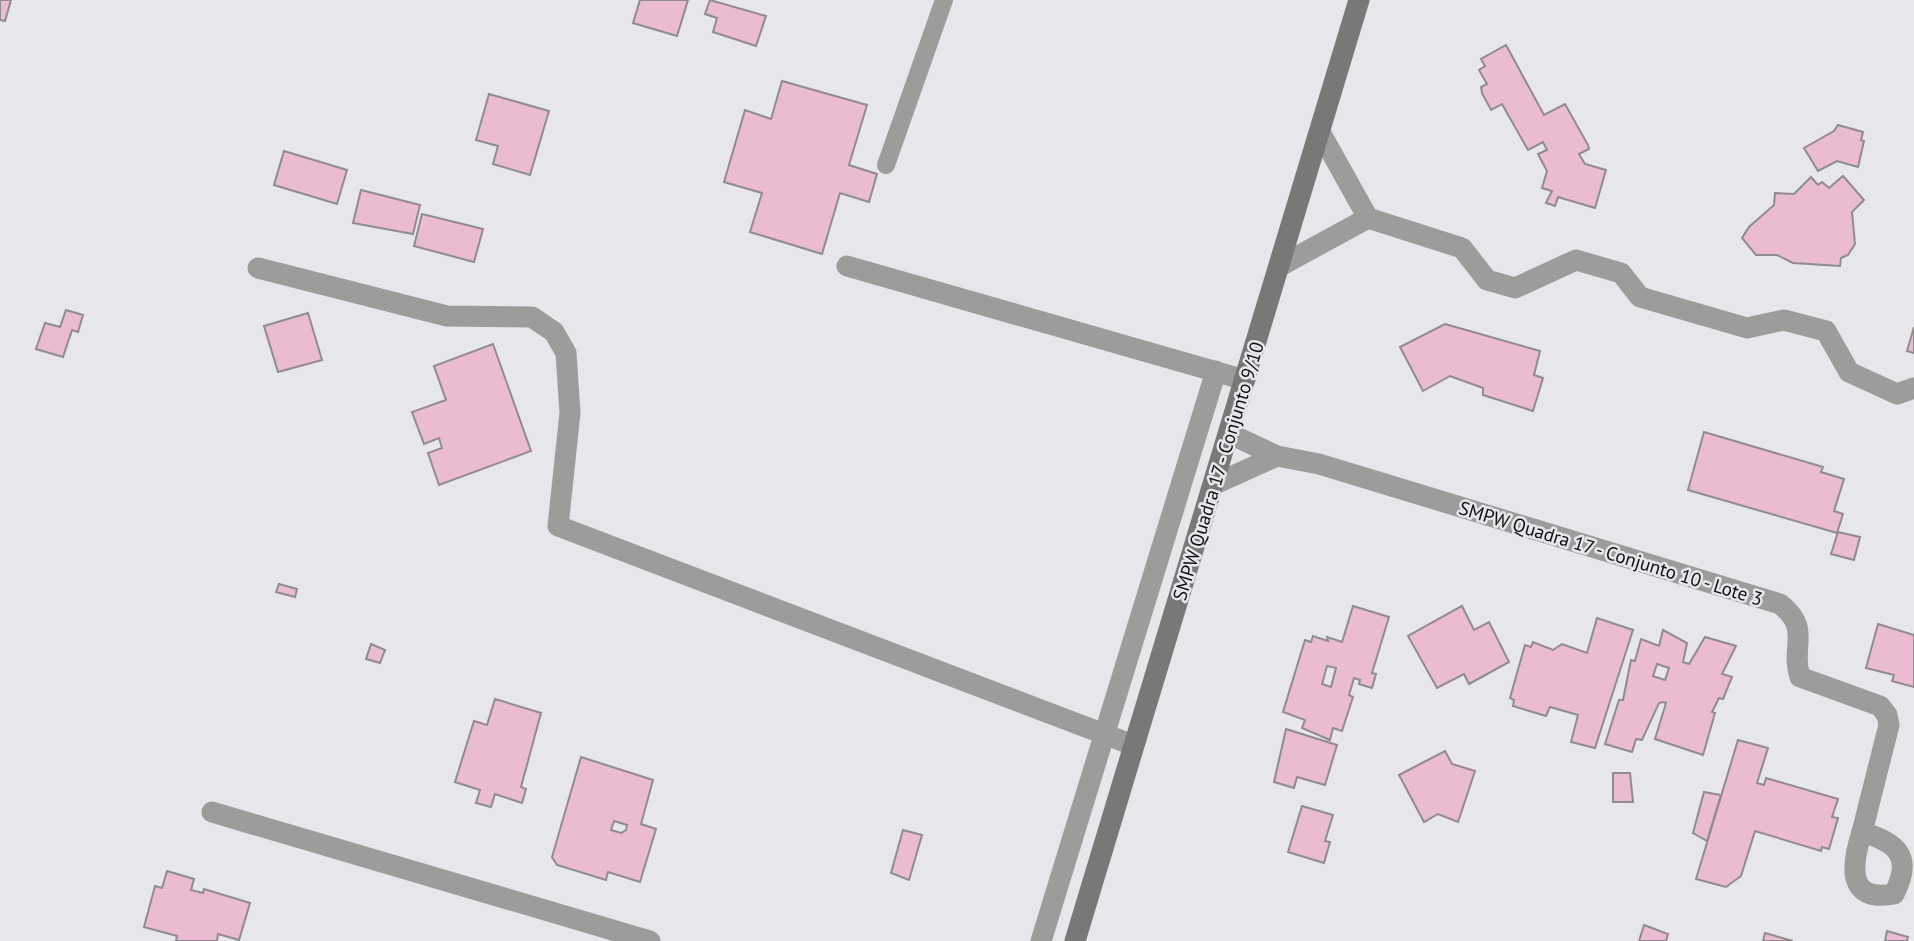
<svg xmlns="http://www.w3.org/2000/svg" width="1914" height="941" font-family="'PT Sans',sans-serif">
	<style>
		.building { fill: #ebbcd1; stroke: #908c8d; stroke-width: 2; fill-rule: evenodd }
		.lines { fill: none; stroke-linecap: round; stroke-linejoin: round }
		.lane { stroke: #9e9b9b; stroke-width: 18 }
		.street { stroke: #9e9b9b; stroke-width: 21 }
		.secondary { stroke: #7a7777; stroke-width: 21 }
		.labels { text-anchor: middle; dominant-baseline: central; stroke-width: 5; stroke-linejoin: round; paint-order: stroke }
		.street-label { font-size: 19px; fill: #101012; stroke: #e6e6eb }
	</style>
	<rect width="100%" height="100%" fill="#e6e6eb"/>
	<g class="building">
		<polygon points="0,0 11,0 5,21 0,20"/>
		<polygon points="640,0 688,0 677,36 633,23"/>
		<polygon points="710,0 766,16 756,46 713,32 717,18 705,14"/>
		<polygon points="1506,45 1544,115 1565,104 1588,145 1589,149 1579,154 1585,164 1606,170 1595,208 1558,197 1555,206 1546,203 1552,191 1542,188 1547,171 1538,154 1547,150 1543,142 1528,150 1502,104 1491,110 1482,93 1481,87 1487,84 1479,70 1485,66 1481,59"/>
		<polygon points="782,81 867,105 849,165 877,174 869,202 840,193 822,254 750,232 762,193 724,182 745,110 771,119"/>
		<polygon points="489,94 549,111 530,175 493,164 498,146 476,140"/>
		<polygon points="1838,125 1863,132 1861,140 1864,141 1858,167 1837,161 1818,171 1804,148 1834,131"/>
		<polygon points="284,151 347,170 337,204 274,185"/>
		<polygon points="1843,176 1864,200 1852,212 1855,244 1848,255 1841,258 1840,266 1793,263 1777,255 1756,255 1742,238 1749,227 1774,205 1775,193 1794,194 1811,177 1818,185 1822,182 1829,188"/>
		<polygon points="361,190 420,205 413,234 353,223"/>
		<polygon points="422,214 483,229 474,262 414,246"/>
		<polygon points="66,310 83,315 78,332 72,330 63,357 36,349 45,323 60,327"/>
		<polygon points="308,313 322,360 278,372 264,326"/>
		<polygon points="1445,324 1540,351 1534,375 1543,378 1533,411 1483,395 1483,388 1450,376 1423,391 1400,347"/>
		<polygon points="1914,327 1914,353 1907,351"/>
		<polygon points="493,344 531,451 439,485 428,453 442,448 439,438 424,444 412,412 446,400 434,366"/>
		<polygon points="1704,432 1823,467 1821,472 1844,479 1834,511 1843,514 1837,533 1688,490"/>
		<polygon points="1838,532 1860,537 1854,560 1831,554"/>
		<polygon points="279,584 297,589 295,597 276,592"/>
		<path d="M1353,606L1389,617L1372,673L1376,674L1372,688L1359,684L1360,680L1354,678L1349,695L1353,697L1342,731L1333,728L1330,740L1302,728L1305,720L1283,712L1305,640L1311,642L1313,636L1328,641L1327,637L1342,642ZM1327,666L1336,668L1331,687L1322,684Z"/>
		<polygon points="1462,606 1474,630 1489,622 1509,662 1469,684 1464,674 1437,688 1408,636"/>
		<polygon points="1597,618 1633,630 1595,748 1571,742 1578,715 1550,707 1546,716 1513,706 1514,700 1510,698 1525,645 1531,647 1533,642 1553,650 1562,644 1587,653"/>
		<polygon points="1878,624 1914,635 1914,687 1892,681 1894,675 1866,668"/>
		<path d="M1663,630L1687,643L1683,662L1689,664L1705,637L1736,646L1722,674L1732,677L1723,699L1719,698L1712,712L1715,713L1703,755L1655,739L1666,703L1663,702L1659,703L1642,740L1636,739L1632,752L1605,744L1619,700H1623L1631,660L1635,661L1641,639L1659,646ZM1657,664L1669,668L1665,680L1653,676Z"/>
		<polygon points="371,644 385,650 380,663 366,659"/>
		<polygon points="495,699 541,713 521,787 526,789 522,803 495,794 491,807 476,803 480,790 455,782 474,721 487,725"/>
		<polygon points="1286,729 1337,745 1325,785 1297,777 1294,788 1274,782"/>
		<polygon points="1738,740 1768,748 1757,783 1764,785 1766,778 1838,799 1832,817 1838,818 1829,849 1822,847 1821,851 1755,831 1741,876 1726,887 1696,879"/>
		<polygon points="1445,751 1452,764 1475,771 1458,822 1438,814 1424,822 1399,775"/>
		<path d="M581,757L653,780L641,824L656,829L640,882L608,872L606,880L557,865L552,857ZM614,821L627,825L626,830L621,833L611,830Z"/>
		<polygon points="1613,773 1630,773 1633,802 1613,802"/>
		<polygon points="1704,792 1721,795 1707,841 1693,833"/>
		<polygon points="1302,806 1333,815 1325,841 1330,842 1324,863 1288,852"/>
		<polygon points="903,830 922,835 909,880 891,873"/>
		<polygon points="167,871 194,879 191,890 203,893 204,889 250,903 239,940 218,934 217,941 176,941 177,936 144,927 155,886 162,888"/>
		<polygon points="1644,925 1668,934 1666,941 1639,941"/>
		<polygon points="1887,931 1908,937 1907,941 1885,941"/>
		<polygon points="1765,933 1793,941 1763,941"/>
	</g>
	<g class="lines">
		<polyline class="lane" points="886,165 944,0"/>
		<g class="street">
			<polyline points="1320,132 1368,218 1462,248 1487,280 1515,288 1576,260 1621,273 1640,297 1747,328 1784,320 1826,331 1849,372 1897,394 1914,388"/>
			<polyline points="847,266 1245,380"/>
			<polyline points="1280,266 1368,218"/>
			<polyline points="258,268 447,316 532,317 554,332 566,353 570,413 558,526 1133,745"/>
			<path d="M1230,434L1277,456L1319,464L1780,604C1812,629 1790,646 1800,677L1880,706L1887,715L1889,725L1862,832"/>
			<polyline points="1215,484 1277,456"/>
			<polyline points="212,812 650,941"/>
			<path d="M1862,832C1896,842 1914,856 1894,894C1845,903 1852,863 1862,832Z"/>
			<polyline points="1041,941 1216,371"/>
		</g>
		<polyline class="secondary" points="1075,941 1359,0"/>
	</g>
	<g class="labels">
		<g class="street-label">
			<text transform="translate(1218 471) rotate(-73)">SMPW Quadra 17 - Conjunto 9/10</text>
			<text transform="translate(1611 553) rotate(17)">SMPW Quadra 17 - Conjunto 10 - Lote 3</text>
		</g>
	</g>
</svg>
